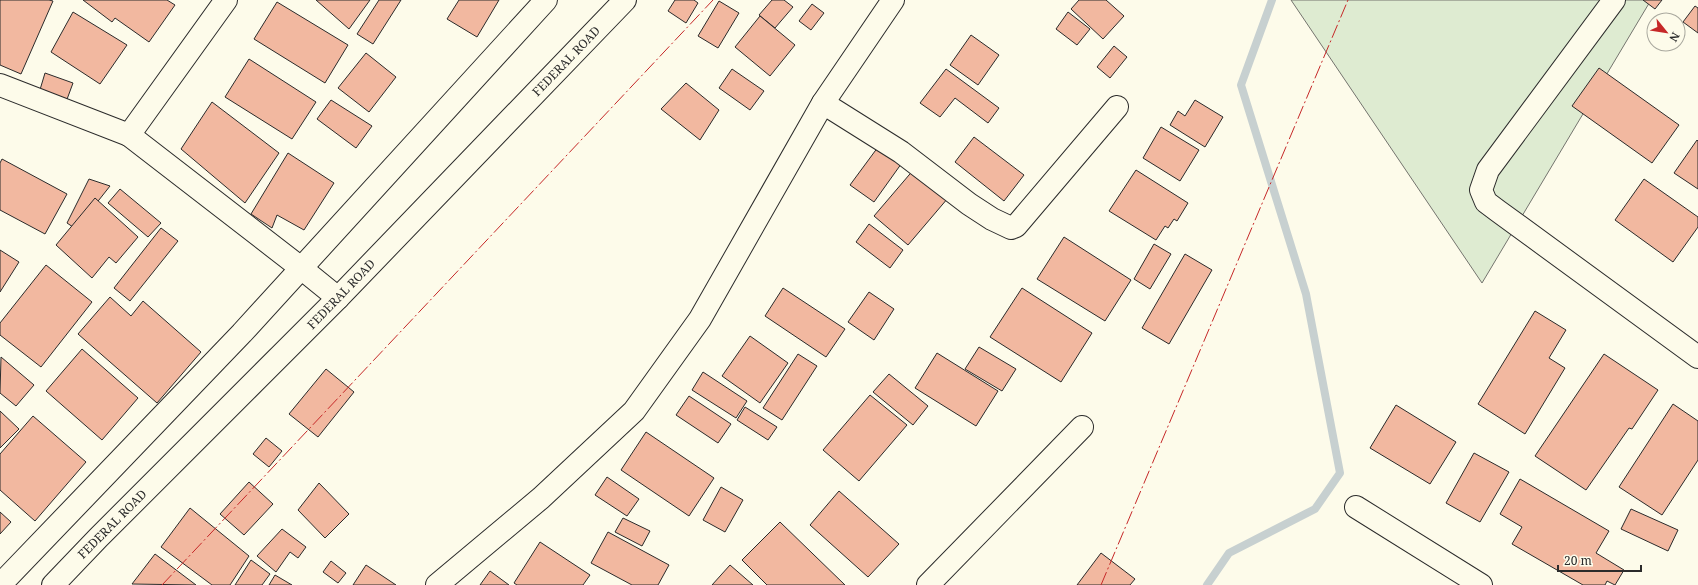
<svg xmlns="http://www.w3.org/2000/svg" width="1698" height="585" font-family="'Noto Serif',serif">
	<style>
		.green { fill: #deebd1; stroke: #74746e }
		.lines { fill: none; stroke-linecap: round; stroke-linejoin: round }
		.stream { stroke: #c7d0d0; stroke-width: 8 }
		.building { fill: #f2b8a0; stroke: #2b2b2b }
		.minor-casing { stroke: #2b2b2b; stroke-width: 24 }
		.minor { stroke: #fdfbea; stroke-width: 22 }
		.power { stroke: #c62828; stroke-width: 1; stroke-dasharray: 14 3 2 3; stroke-linecap: butt }
		.labels { text-anchor: middle; dominant-baseline: central; stroke-width: 3; stroke-linejoin: round; paint-order: stroke }
		.street-label { font-size: 12px; fill: #2b2b2b; stroke: #fdfbea }
	</style>
	<rect width="100%" height="100%" fill="#fdfbea"/>
	<polygon class="green" points="1291,0 1651,0 1482,283"/>
	<g class="lines">
		<polyline class="stream" points="1207,585 1229,553 1315,509 1340,473 1306,294 1241,85 1272,0"/>
	</g>
	<g class="building">
		<polygon points="0,0 49,0 53,1 21,74 0,65"/>
		<polygon points="83,0 167,0 175,5 149,42 115,18 112,22"/>
		<polygon points="316,0 370,0 349,29"/>
		<polygon points="379,0 401,0 373,44 357,34"/>
		<polygon points="459,0 499,0 477,37 447,19"/>
		<polygon points="675,0 694,0 698,3 686,23 668,11"/>
		<polygon points="772,0 784,0 793,7 775,28 759,15"/>
		<polygon points="1079,0 1106,0 1124,16 1103,39 1071,9"/>
		<polygon points="1643,0 1662,0 1655,9"/>
		<polygon points="719,1 739,13 718,48 698,36"/>
		<polygon points="277,2 348,45 325,83 254,39"/>
		<polygon points="812,4 824,13 811,30 799,21"/>
		<polygon points="1695,6 1698,8 1698,33 1683,22"/>
		<polygon points="73,12 127,45 100,84 51,52"/>
		<polygon points="1068,12 1090,29 1077,45 1056,29"/>
		<polygon points="760,16 795,45 770,76 735,47"/>
		<polygon points="971,35 999,55 978,85 950,65"/>
		<polygon points="1114,46 1127,57 1110,78 1097,67"/>
		<polygon points="366,53 396,77 369,112 338,88"/>
		<polygon points="249,59 316,102 292,139 225,97"/>
		<polygon points="1599,68 1679,125 1652,163 1572,106"/>
		<polygon points="732,69 764,91 750,110 719,88"/>
		<polygon points="946,69 999,108 988,123 955,98 940,117 920,103"/>
		<polygon points="45,73 73,83 66,102 39,93"/>
		<polygon points="686,83 719,110 700,140 661,109"/>
		<polygon points="331,100 372,126 356,148 317,119"/>
		<polygon points="1195,100 1223,117 1205,147 1170,125 1178,111 1185,116"/>
		<polygon points="212,102 279,153 245,203 181,149"/>
		<polygon points="1161,127 1199,150 1180,181 1143,158"/>
		<polygon points="974,137 1024,175 1004,201 955,162"/>
		<polygon points="1697,140 1698,141 1698,189 1674,173"/>
		<polygon points="881,143 904,160 874,202 850,185"/>
		<polygon points="288,153 334,183 304,230 277,215 272,228 251,214"/>
		<polygon points="2,159 67,194 45,234 0,210 0,163"/>
		<polygon points="915,168 948,198 908,245 874,216"/>
		<polygon points="1136,170 1188,203 1177,221 1174,219 1168,228 1165,226 1156,240 1109,211"/>
		<polygon points="89,179 110,186 76,229 67,223"/>
		<polygon points="1644,179 1698,217 1698,227 1673,262 1615,220"/>
		<polygon points="120,189 161,223 148,237 108,203"/>
		<polygon points="95,198 138,237 116,263 109,257 92,278 56,245"/>
		<polygon points="869,224 903,250 890,268 856,242"/>
		<polygon points="161,228 178,241 130,301 114,288"/>
		<polygon points="1064,237 1131,280 1105,321 1037,279"/>
		<polygon points="1154,244 1171,254 1150,289 1134,279"/>
		<polygon points="0,250 19,262 0,292"/>
		<polygon points="1185,254 1212,270 1169,344 1142,328"/>
		<polygon points="46,265 92,302 41,367 0,335 0,323"/>
		<polygon points="783,288 845,329 826,357 765,316"/>
		<polygon points="1022,288 1092,333 1061,382 990,337"/>
		<polygon points="869,292 894,309 874,340 848,322"/>
		<polygon points="110,297 131,316 143,301 201,352 157,403 78,334"/>
		<polygon points="1535,311 1566,330 1549,358 1565,368 1525,434 1478,404"/>
		<polygon points="750,336 788,363 760,403 722,376"/>
		<polygon points="979,347 1016,369 1002,391 965,369"/>
		<polygon points="82,349 138,398 102,440 46,391"/>
		<polygon points="937,353 998,391 976,426 915,388"/>
		<polygon points="798,354 817,366 782,420 763,408"/>
		<polygon points="1604,354 1658,390 1632,429 1629,428 1586,490 1535,456"/>
		<polygon points="1,357 34,385 16,406 0,393"/>
		<polygon points="326,369 354,392 318,437 289,414"/>
		<polygon points="703,372 747,401 736,418 692,390"/>
		<polygon points="889,374 928,406 913,425 873,392"/>
		<polygon points="870,395 907,425 859,481 823,450"/>
		<polygon points="689,396 731,424 718,443 676,415"/>
		<polygon points="1673,404 1698,421 1698,460 1662,515 1619,487"/>
		<polygon points="1396,405 1456,442 1430,484 1370,448"/>
		<polygon points="745,407 777,427 768,440 737,420"/>
		<polygon points="0,411 19,429 0,448"/>
		<polygon points="33,416 86,462 35,521 0,490 0,454"/>
		<polygon points="646,432 714,478 689,516 621,470"/>
		<polygon points="266,438 282,451 269,467 253,454"/>
		<polygon points="1474,453 1509,472 1480,522 1446,503"/>
		<polygon points="607,477 639,499 627,516 595,495"/>
		<polygon points="1520,479 1609,531 1596,553 1624,570 1615,585 1607,581 1605,585 1583,585 1512,544 1522,527 1500,514"/>
		<polygon points="249,482 273,504 244,535 220,514"/>
		<polygon points="319,483 349,514 325,538 298,510"/>
		<polygon points="721,487 743,500 725,532 703,520"/>
		<polygon points="839,491 899,544 868,577 810,525"/>
		<polygon points="190,508 249,556 230,585 212,585 161,547"/>
		<polygon points="1631,509 1678,530 1668,551 1621,529"/>
		<polygon points="0,512 11,522 0,534"/>
		<polygon points="623,518 650,531 642,546 615,532"/>
		<polygon points="780,522 845,585 767,585 742,560"/>
		<polygon points="282,529 306,547 298,558 290,552 276,572 257,556"/>
		<polygon points="608,532 669,565 658,585 632,585 591,563"/>
		<polygon points="540,542 590,575 583,585 517,585 514,583"/>
		<polygon points="1101,553 1135,579 1130,585 1077,585"/>
		<polygon points="155,554 196,585 132,584"/>
		<polygon points="251,560 270,574 262,585 235,585"/>
		<polygon points="331,561 346,573 338,583 323,572"/>
		<polygon points="366,565 396,585 353,585"/>
		<polygon points="730,565 753,585 712,585"/>
		<polygon points="490,571 509,585 480,585"/>
		<polygon points="275,575 292,585 269,585"/>
	</g>
	<g class="lines">
		<g class="minor-casing">
			<g id="minor">
				<polyline points="1614,0 1488,170 1481,190 1486,202 1498,211 1698,357"/>
				<polyline points="0,85 129,135 226,0"/>
				<polyline points="823,103 901,152 969,204 992,219 1011,228 1016,226 1117,107"/>
				<polyline points="129,135 301,268 338,298"/>
				<polyline points="1356,507 1481,585"/>
				<polyline points="0,585 242,333 546,0"/>
				<polyline points="53,585 98,538 338,298 625,0"/>
				<polyline points="437,585 541,498 634,411 700,319 823,103 893,0"/>
				<polyline points="928,585 1082,427"/>
			</g>
		</g>
		<use href="#minor" class="minor"/>
		<g class="power">
			<polyline points="162,585 713,0"/>
			<polyline points="1101,585 1348,0"/>
		</g>
	</g>
	<g class="labels">
		<g class="street-label">
			<text transform="translate(566 61) rotate(-46)">FEDERAL ROAD</text>
			<text transform="translate(341 294) rotate(-46)">FEDERAL ROAD</text>
			<text transform="translate(112 524) rotate(-45)">FEDERAL ROAD</text>
		</g>
	</g>
	<g transform="translate(1666 32) rotate(120)"><circle r="19" fill="#fdfbea" stroke="#a9a89e"/>
	<path d="M0-3L7 15L0 10L-7 15Z" fill="#c62828"/>
	<text y="-6" font-size="11" font-weight="bold" text-anchor="middle" fill="#2b2b2b">N</text>
	</g>
	<path d="M1558 565v6h83v-6" fill="none" stroke="#2b2b2b" stroke-width="2"/>
	<text x="1564" y="565" font-size="12" fill="#2b2b2b" stroke="#fdfbea" stroke-width="3" paint-order="stroke">20 m</text>
</svg>
